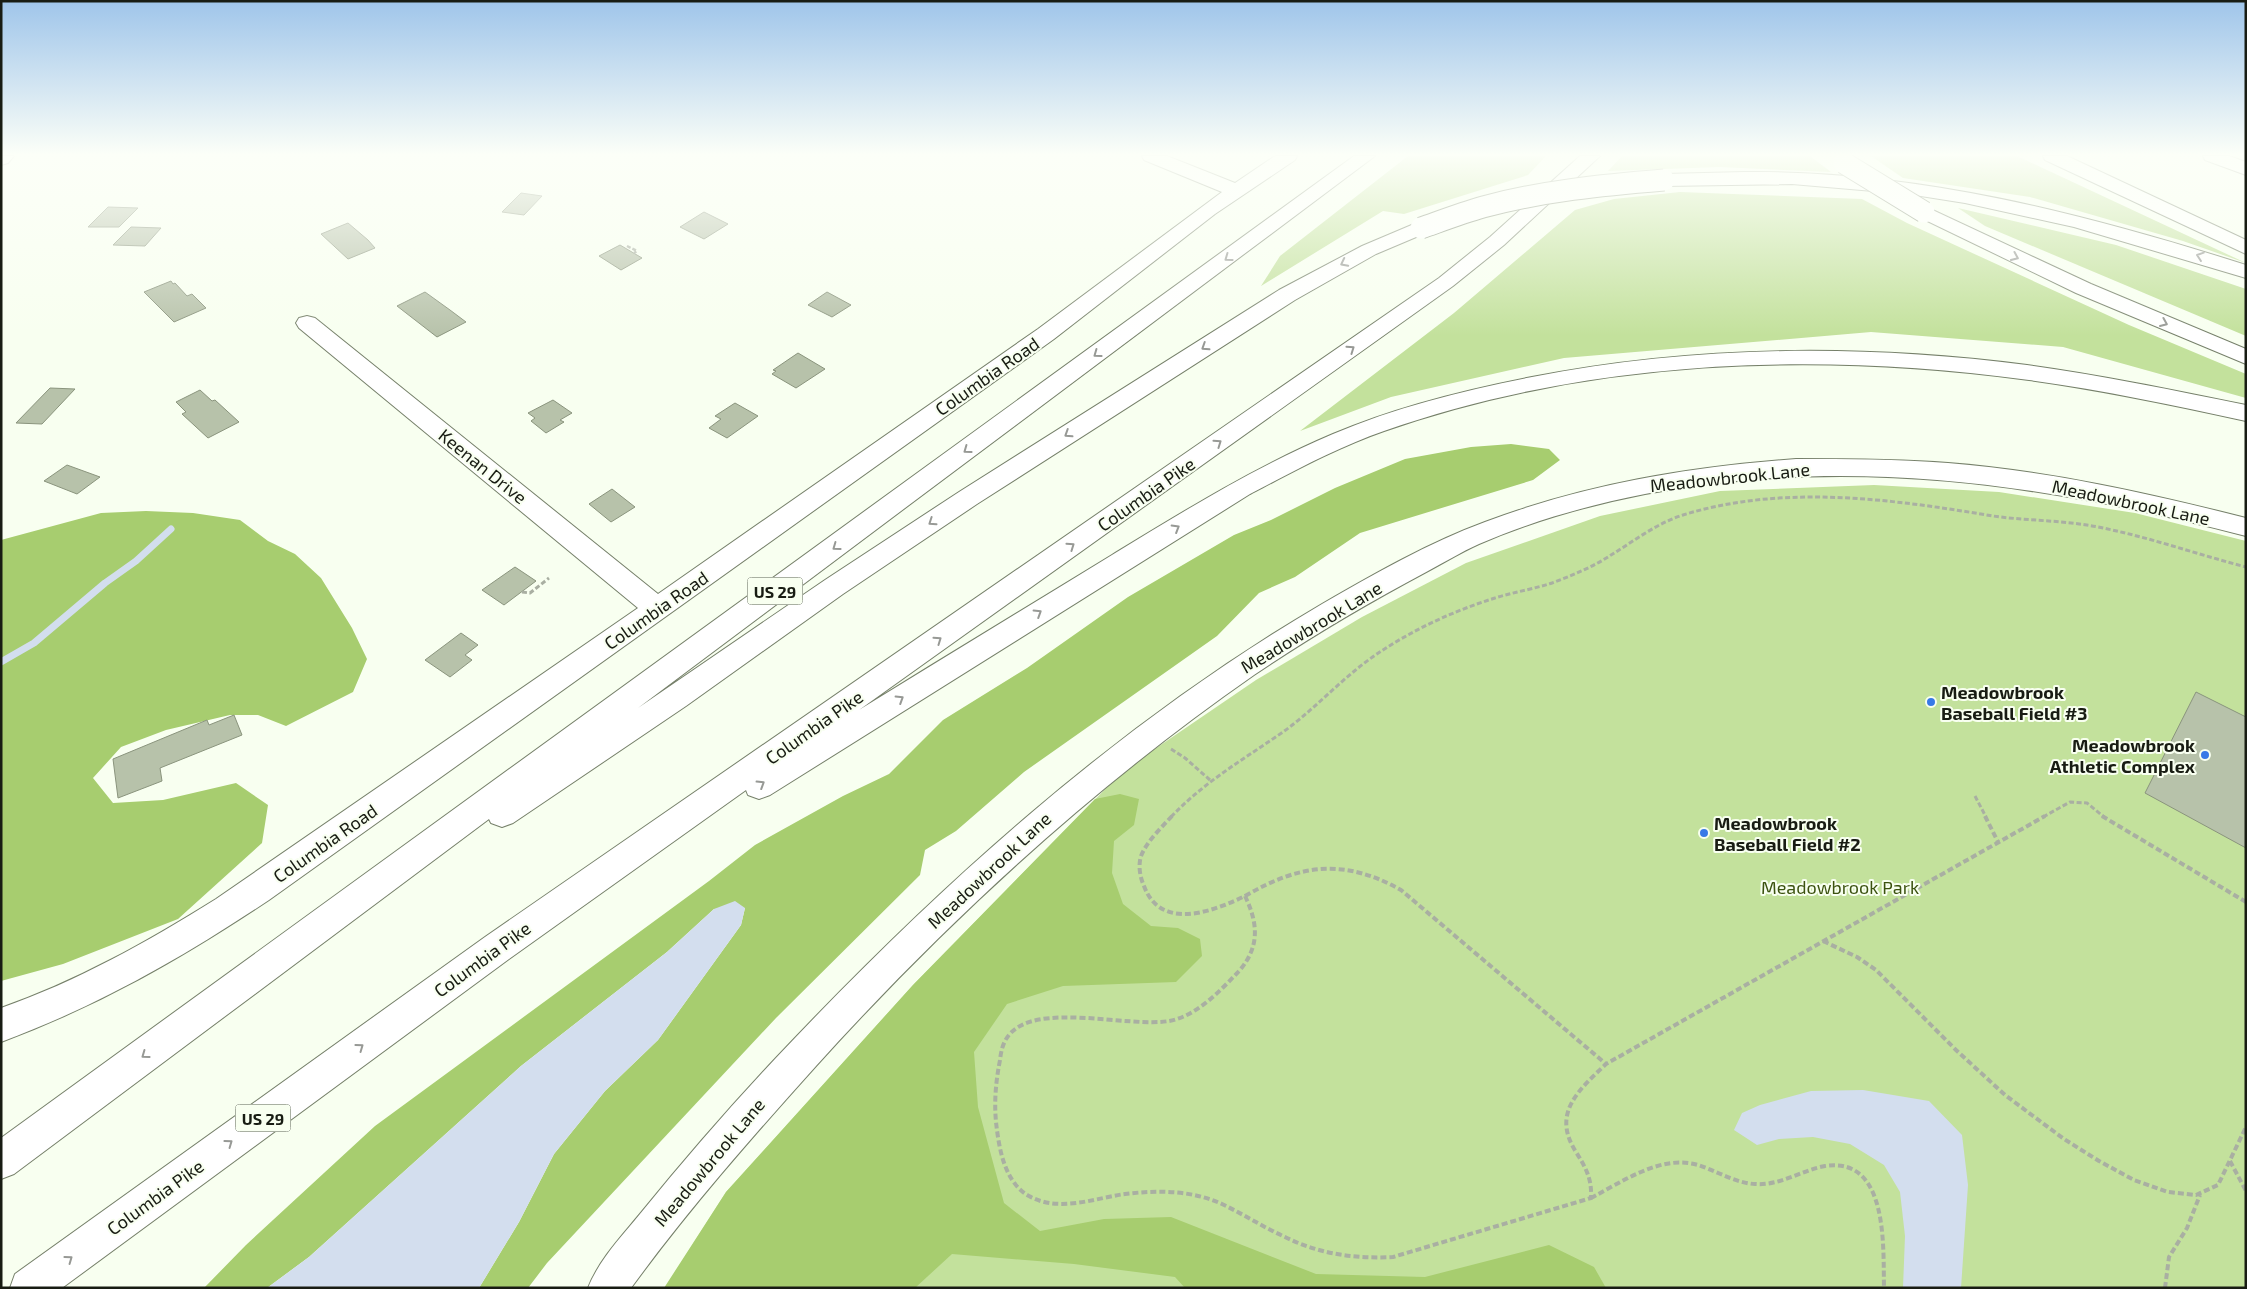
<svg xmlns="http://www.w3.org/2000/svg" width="2247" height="1289" font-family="'Exo 2',sans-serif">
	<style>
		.green { fill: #c3e19c }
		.forest { fill: #a7cd6f }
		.water { fill: #d3deee }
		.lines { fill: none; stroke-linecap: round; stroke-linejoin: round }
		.stream { stroke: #d3deee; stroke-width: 7 }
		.building { fill: #b7c2aa; stroke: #8a947d }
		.minor-casing { stroke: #76806a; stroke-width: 2 }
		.highway-casing { stroke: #76806a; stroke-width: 2 }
		.path-far2 { stroke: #a9afa2; stroke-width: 2.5; stroke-dasharray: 4 2; stroke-linecap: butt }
		.path-far1 { stroke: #a9afa2; stroke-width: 3; stroke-dasharray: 5 2.5; stroke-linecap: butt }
		.path { stroke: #a9afa2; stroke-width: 4; stroke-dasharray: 6 3; stroke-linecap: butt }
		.minor { fill: #fff; fill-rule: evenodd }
		.highway { fill: #fff; fill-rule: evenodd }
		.highway-bridge-casing { stroke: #76806a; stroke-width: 23; stroke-linecap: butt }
		.highway-bridge { stroke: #fff; stroke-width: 21 }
		.oneway { stroke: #979995 }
		.poi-dot { fill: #3779e7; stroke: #f8fff0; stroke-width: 2 }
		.labels { text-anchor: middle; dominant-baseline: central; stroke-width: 4; stroke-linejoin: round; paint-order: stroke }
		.shield { fill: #f8fff0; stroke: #5b6055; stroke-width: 1 }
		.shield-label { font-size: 16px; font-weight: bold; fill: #181c13 }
		.street-label { font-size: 18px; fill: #181c13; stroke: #f8fff0 }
		.poi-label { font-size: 18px; font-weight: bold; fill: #181c13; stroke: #f8fff0; text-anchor: start }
		.park-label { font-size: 18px; fill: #3b520f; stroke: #f8fff0 }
	</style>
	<rect width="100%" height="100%" fill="#f8fff0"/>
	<g class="green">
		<polygon points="1408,156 1546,156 1528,175 1404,214 1383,211 1261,286 1280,256"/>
		<polygon points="1622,156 1810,156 1831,172 1719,167 1608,171"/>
		<polygon points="1871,156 2017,156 2246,263 2183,241 2030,197 1903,178"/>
		<polygon points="1680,192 1862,199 1907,223 2129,325 2246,374 2246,398 2063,347 1871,332 1564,358 1391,397 1300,431 1454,313 1575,210 1614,199"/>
		<polygon points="1958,208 2116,245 2246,289 2246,336 1985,226"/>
		<polygon points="1874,485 1999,492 2135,513 2246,541 2246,1288 665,1288 726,1192 913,985 1124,770 1256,680 1362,617 1466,563 1600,516 1720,491"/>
	</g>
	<g class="forest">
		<polygon points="1511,444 1549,449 1560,460 1533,480 1360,533 1295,577 1259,593 1217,636 1024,772 956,831 925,850 920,875 776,1018 547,1263 528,1288 479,1288 519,1222 554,1154 605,1091 658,1040 741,925 745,908 714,909 667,952 521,1066 309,1257 267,1288 204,1288 246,1245 375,1126 709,881 755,845 843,796 889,774 943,720 1027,668 1128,597 1234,535 1271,520 1335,488 1405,459 1471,447"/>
		<polygon points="146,511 193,513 240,520 268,541 295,554 321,578 352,628 367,659 353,692 286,726 258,715 230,715 166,730 121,747 93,778 113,803 163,800 236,783 268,805 262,843 178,919 63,964 1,981 1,540 101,513"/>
		<polygon points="1120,794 1139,799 1134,825 1114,841 1112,873 1123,904 1151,926 1178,928 1200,939 1202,956 1176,982 1063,986 1007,1004 974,1052 978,1107 1004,1203 1040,1231 1104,1219 1171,1217 1316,1274 1425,1277 1549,1245 1594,1267 1606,1288 1185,1288 1175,1277 1074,1264 952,1254 915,1288 664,1288 726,1192 913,985 1095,799"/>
	</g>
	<g class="water">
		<polygon points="735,901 745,908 741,925 658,1040 605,1091 554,1154 519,1222 479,1288 267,1288 309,1257 521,1066 667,952 714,909"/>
		<polygon points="1863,1090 1929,1101 1962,1135 1968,1185 1961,1288 1903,1288 1905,1236 1900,1192 1884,1165 1850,1144 1813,1137 1779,1139 1757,1145 1734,1130 1742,1113 1760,1105 1811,1091"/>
	</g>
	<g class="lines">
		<polyline class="stream" points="1,662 34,643 105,583 136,561 171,529"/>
	</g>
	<g class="building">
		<polygon points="521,193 542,196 524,215 502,212"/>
		<polygon points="108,207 138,208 119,227 88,227"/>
		<polygon points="704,212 728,224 704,239 680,227"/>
		<polygon points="348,223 368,240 375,248 348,259 321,234"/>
		<polygon points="131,227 161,228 145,246 113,245"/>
		<polygon points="620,245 642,258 621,270 599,256"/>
		<polygon points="171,281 173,284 175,283 187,296 192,294 206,308 174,322 144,292"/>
		<polygon points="425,292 450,310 466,322 437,337 397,306"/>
		<polygon points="827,292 851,305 832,317 808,305"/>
		<polygon points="798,353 825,369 796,388 772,374 776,371 773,370"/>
		<polygon points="50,388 75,389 42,424 16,423"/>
		<polygon points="200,390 212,401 215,400 239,422 208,438 182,414 186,412 176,402"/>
		<polygon points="553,400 572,413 560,420 564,422 546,433 531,421 535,418 528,413"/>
		<polygon points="735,403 758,416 727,438 709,428 721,419 715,416"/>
		<polygon points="67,465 100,477 77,494 44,481"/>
		<polygon points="612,489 635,507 611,522 589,504"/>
		<polygon points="515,567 536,581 504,605 482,590"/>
		<polygon points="461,633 478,645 465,655 472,660 450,677 425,660"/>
		<polygon points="2196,692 2246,717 2246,848 2145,793"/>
		<polygon points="234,715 242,735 160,768 162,781 118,798 113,759 207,720 209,725"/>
	</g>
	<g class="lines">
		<g class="minor-casing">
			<g id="minor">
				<polygon points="1,156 14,156 8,163 1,165"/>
				<path d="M1142,156H1167L1235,183L1275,156H1297L1295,160L1215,214L1054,339L269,900C182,958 100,1005 1,1042V1008C78,981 147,942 216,899L638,608L299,328L296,323L299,318L307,316L315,318L658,594L1038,329L1222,192L1144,160Z"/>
				<polygon points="2203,156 2229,156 2246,162 2246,175 2205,160"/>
				<path d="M1796,459C1847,459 1897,459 1948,463C2049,471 2148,493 2246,518V536C2047,484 1849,455 1645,494C1589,505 1532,521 1479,544C1461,552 1445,562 1428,571C1368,603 1310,637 1254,675C1093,787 948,920 816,1066C752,1137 688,1210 631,1288H588C599,1260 621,1237 640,1214C683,1161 728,1109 775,1059C938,886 1116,725 1322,604C1374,574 1428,543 1485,522C1586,484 1688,467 1796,459Z"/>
			</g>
		</g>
		<g class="highway-casing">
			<g id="highway">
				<polygon points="1354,156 1375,156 638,708 825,580 959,492 1279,290 1362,246 1414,224 1421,222 1428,224 1431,228 1428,232 1376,254 1295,300 977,504 843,594 686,706 513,823 502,827 491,823 489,819 14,1174 1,1179 1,1138"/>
				<path d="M1580,156H1600L1504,245L1453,286L859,710C943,658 1027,607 1112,555C1184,511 1255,467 1333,434C1396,407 1465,390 1532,377C1696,345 1862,344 2027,365C2100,375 2173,390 2246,405V421C2174,405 2102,390 2029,380C1814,351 1590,359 1384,431C1338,447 1294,471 1250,494L770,795L759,799L748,795L746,790L509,959L62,1288H10L15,1274L485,937L1439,278L1490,237Z"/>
				<polygon points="2043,156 2067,156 2246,240 2246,254 2045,160"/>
				<path d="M1744,172C1916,170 2083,213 2246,265V278L2074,227L1965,203L1908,194L1792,184L1664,186L1657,184L1654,180L1657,176L1664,174Z"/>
				<polygon points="1924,206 2091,284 2246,349 2246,364 2076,293 1917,216 1914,212 1917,208"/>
			</g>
		</g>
		<polyline class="path-far2" points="627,246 637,251 634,253"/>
		<g class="path-far1">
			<polyline points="522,592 530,593 549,578"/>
			<polyline points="1171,749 1185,758 1210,780"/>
			<polyline points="1975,796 1986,817"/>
			<path d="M1171,817C1204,782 1244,759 1283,732C1315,709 1341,679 1374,656C1410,631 1453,611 1495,598C1514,592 1534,589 1552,583C1573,575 1593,567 1611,555C1634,541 1657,523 1683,515C1783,484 1891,499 1993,516C2028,521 2063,520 2098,527C2149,537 2196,554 2246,567"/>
			<polyline points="2043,817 2070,802 2087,803 2104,817"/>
		</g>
		<g class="path">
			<path d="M1172,816C1161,828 1147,841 1141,856C1138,866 1140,877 1144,886C1161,932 1214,911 1245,896C1258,923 1260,946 1240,970C1221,990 1197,1016 1169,1021C1129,1028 1036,1001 1009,1035C1003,1042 1001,1051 1000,1060C996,1081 994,1100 996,1122C999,1148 1004,1182 1029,1196C1059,1213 1095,1198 1125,1194C1158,1190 1191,1190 1222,1204C1243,1214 1263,1227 1285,1237C1319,1254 1355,1259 1393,1257L1591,1198C1592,1179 1586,1168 1576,1152C1551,1113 1579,1090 1606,1064L2045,816"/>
			<polyline points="1985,816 1998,842"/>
			<polyline points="2102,816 2246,902"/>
			<path d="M1245,896C1300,864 1344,858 1401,890L1606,1064"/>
			<polyline points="1823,941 1857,957 1876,970 1956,1050 2005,1095 2064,1139 2099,1161 2134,1180 2168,1192 2196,1195 2218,1185 2246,1127"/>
			<polyline points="2230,1161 2246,1191"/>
			<path d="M1591,1198C1622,1182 1661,1154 1698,1165C1717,1171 1735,1183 1755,1184C1780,1186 1802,1170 1825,1166C1889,1156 1883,1248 1884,1288"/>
			<polyline points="2165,1288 2169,1257 2187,1228 2200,1195"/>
		</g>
		<use href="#minor" class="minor"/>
		<use href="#highway" class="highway"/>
		<g class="highway-bridge-casing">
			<g id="highway-bridge">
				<polyline points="1844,163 1924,212"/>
				<path d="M1421,228C1441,221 1462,213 1483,207C1542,191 1603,185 1664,180"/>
			</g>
		</g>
		<use href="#highway-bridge" class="highway-bridge"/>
	</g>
	<defs><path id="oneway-chevron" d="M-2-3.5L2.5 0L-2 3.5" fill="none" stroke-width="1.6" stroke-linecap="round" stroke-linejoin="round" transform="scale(1.25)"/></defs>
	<g class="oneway">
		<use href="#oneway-chevron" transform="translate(2200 256) rotate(-161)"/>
		<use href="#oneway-chevron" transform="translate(2015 257) rotate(24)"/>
		<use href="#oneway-chevron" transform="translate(1228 258) rotate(144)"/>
		<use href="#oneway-chevron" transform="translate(1344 263) rotate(153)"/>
		<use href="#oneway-chevron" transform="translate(2164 323) rotate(23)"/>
		<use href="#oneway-chevron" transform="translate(1205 347) rotate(147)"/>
		<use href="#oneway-chevron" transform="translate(1351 349) rotate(-35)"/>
		<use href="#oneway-chevron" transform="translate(1097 354) rotate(144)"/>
		<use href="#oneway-chevron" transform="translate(1068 434) rotate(147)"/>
		<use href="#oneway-chevron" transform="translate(1218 443) rotate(-35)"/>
		<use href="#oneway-chevron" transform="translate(967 450) rotate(144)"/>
		<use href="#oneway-chevron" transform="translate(932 522) rotate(146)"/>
		<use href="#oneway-chevron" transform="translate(1176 528) rotate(-31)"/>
		<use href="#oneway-chevron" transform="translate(1071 546) rotate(-35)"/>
		<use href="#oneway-chevron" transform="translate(836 547) rotate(144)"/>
		<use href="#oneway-chevron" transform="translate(1038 613) rotate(-32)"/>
		<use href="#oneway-chevron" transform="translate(938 640) rotate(-35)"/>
		<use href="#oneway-chevron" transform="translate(900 699) rotate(-32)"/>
		<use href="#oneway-chevron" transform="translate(761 784) rotate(-32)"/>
		<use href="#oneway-chevron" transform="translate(360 1047) rotate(-36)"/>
		<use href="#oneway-chevron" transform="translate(145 1055) rotate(144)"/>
		<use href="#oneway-chevron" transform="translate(229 1143) rotate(-36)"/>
		<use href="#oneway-chevron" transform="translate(69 1259) rotate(-36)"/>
	</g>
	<linearGradient id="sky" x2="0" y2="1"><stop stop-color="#9fc5ea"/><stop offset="0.46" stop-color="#fcfff8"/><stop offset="1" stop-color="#fcfff8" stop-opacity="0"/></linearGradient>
	<rect width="2247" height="336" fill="url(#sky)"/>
	<g class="poi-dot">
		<circle cx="1931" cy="702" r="5"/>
		<circle cx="2205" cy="755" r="5"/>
		<circle cx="1704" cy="833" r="5"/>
	</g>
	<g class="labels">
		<g class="shield">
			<rect x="747.5" y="577.5" width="55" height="27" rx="4"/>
			<rect x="235.5" y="1104.5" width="55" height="27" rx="4"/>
		</g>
		<g class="shield-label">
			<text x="775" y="591">US 29</text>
			<text x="263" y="1118">US 29</text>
		</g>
		<g class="street-label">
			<text transform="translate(987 376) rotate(-35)">Columbia Road</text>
			<text transform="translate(483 466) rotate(39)">Keenan Drive</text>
			<text transform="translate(1730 477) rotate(-6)">Meadowbrook Lane</text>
			<text transform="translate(1146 494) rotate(-35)">Columbia Pike</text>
			<text transform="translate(2131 502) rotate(12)">Meadowbrook Lane</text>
			<text transform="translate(656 610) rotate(-35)">Columbia Road</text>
			<text transform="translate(1311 627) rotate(-31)">Meadowbrook Lane</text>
			<text transform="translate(814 727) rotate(-35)">Columbia Pike</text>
			<text transform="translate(325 843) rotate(-35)">Columbia Road</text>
			<text transform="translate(989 870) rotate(-43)">Meadowbrook Lane</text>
			<text transform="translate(482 959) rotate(-36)">Columbia Pike</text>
			<text transform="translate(709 1162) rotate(-50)">Meadowbrook Lane</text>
			<text transform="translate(155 1197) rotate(-36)">Columbia Pike</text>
		</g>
		<g class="poi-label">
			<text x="1941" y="692">Meadowbrook<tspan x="1941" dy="21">Baseball Field #3</tspan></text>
			<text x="2195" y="745" text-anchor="end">Meadowbrook<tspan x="2195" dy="21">Athletic Complex</tspan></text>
			<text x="1714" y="823">Meadowbrook<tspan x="1714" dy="21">Baseball Field #2</tspan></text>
		</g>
		<g class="park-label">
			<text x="1840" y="887">Meadowbrook Park</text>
		</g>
	</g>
	<rect width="2247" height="1289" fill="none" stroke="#181c13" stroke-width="5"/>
</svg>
